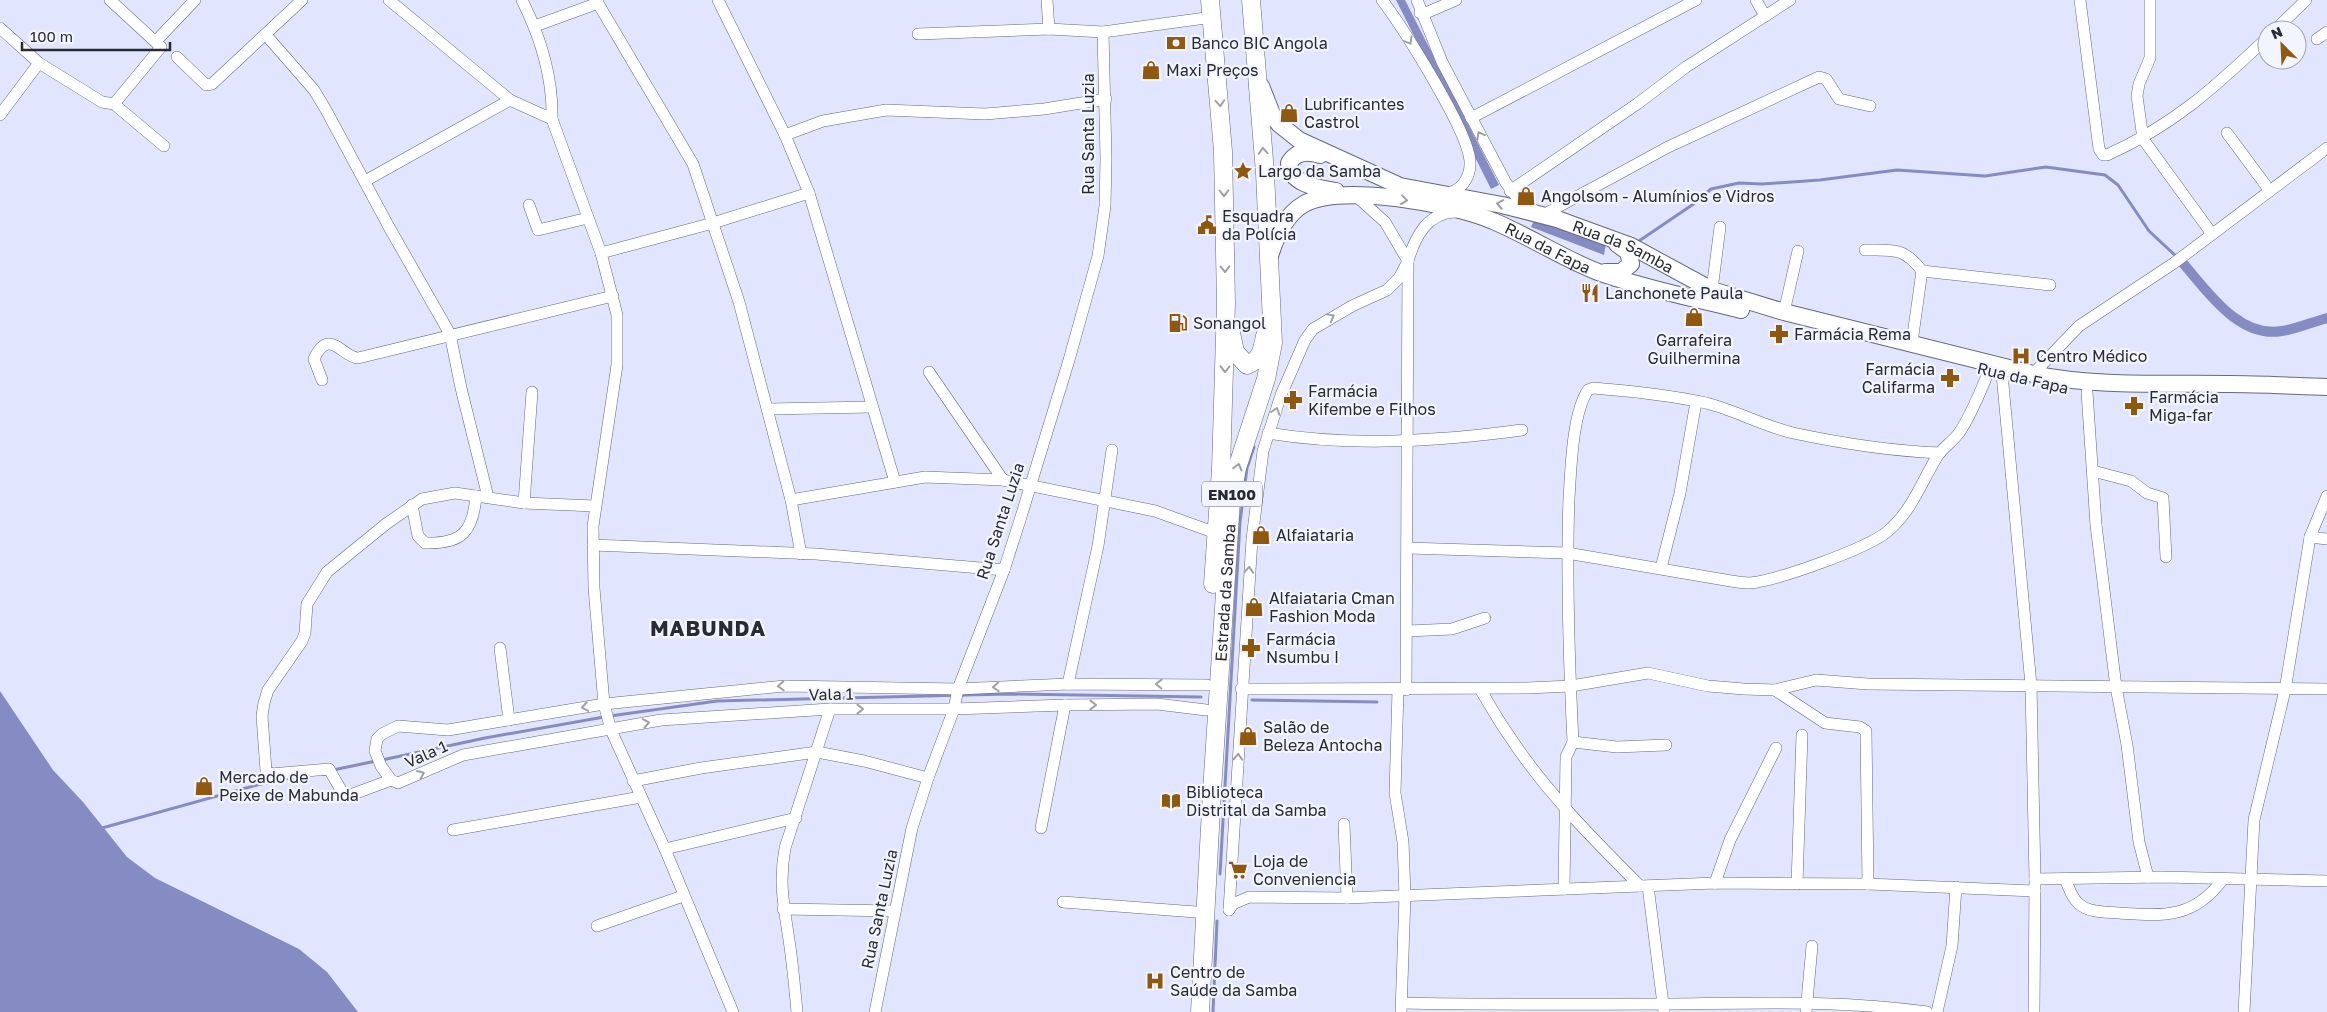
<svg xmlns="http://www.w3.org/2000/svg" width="2327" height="1012" font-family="'Golos Text',sans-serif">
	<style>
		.water { fill: #858cc4 }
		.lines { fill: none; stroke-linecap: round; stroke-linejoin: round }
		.stream { stroke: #858cc4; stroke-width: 3 }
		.canal { stroke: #858cc4; stroke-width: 10 }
		.street-casing { stroke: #65687e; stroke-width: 12 }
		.secondary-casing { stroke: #65687e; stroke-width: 18 }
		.primary-casing { stroke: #65687e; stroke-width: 19 }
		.street { stroke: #fff; stroke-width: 11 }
		.secondary { stroke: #fff; stroke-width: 16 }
		.primary { stroke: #fff; stroke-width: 18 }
		.oneway { stroke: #9fa0a4 }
		.labels { text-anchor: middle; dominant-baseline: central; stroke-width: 4.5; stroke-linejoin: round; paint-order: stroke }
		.shield { fill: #f2f4fe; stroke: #656771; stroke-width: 1 }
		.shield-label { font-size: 15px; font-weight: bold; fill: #292b34 }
		.poi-label { font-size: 16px; fill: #292b34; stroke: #f2f4fe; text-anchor: start }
		.street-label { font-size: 16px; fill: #292b34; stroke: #f2f4fe }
		.district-label { font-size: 21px; font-weight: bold; letter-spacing: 1px; fill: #292b34; stroke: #f2f4fe }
	</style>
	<rect width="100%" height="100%" fill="#e1e6fe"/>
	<g class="water">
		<polygon points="1396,0 1405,0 1499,185 1491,189"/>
		<polygon points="1535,218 1606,243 1604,255 1531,227"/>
		<polygon points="0,691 53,770 83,802 127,857 155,878 299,949 327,972 358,1012 0,1012"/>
	</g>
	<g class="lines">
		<g class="stream">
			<polyline points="1636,243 1695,203 1711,189 1739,183 1762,184 1820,180 1897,170 1985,176 2046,167 2105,175 2118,185 2149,231 2178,258"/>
			<polyline points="1252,700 1377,702"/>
			<polyline points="610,716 717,701 1008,694 1201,697"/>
			<polyline points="382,760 485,738 604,717"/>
			<polyline points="333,770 376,761"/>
			<polyline points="102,828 257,785 295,777"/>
			<polyline points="1220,874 1240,522 1247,468 1254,447"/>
			<polyline points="1213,1012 1217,921"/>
		</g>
		<path class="canal" d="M2181,261C2206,289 2238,339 2282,331C2297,329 2312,322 2327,318"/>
		<g class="street-casing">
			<g id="street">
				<polyline points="110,0 161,47 114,104"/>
				<polyline points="389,0 510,100 552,119 601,253 617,315 617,365 593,526 594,588 604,704 611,730 665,849 733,1012"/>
				<path d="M522,0C541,38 553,77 552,119"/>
				<polyline points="596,0 693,164 739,302 791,500 801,554"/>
				<polyline points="718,0 785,135 809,193 895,482"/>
				<polyline points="1047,0 1049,29"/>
				<path d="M1382,0C1403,28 1468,130 1470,161C1471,177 1461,193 1444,193"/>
				<polyline points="1417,0 1442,62 1506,183 1518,199 1534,210"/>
				<polyline points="1756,0 1765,16"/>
				<path d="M2080,0L2099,149L2103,155H2107C2174,125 2215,87 2267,38"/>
				<polyline points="2150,0 2150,58 2139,84 2137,96 2143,139 2212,234"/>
				<polyline points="1420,13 1428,12 1456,0"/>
				<polyline points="535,26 598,3"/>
				<polyline points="0,28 39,63 102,102 114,104 164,146"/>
				<polyline points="2275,30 2306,0"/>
				<polyline points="918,34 1049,29 1103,32 1213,17"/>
				<polyline points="266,35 314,90 326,110 389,227 450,334 461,388 488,497"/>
				<polyline points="2317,39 2327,32"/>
				<polyline points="156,41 195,0"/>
				<polyline points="177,57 206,85 212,84 302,0"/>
				<polyline points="0,115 39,63"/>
				<polyline points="1471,118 1696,0"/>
				<polyline points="2227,133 2270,191"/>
				<polyline points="785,135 823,121 886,110 985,114 1044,109 1106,99"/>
				<polyline points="365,181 510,100"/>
				<polyline points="1510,191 1637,104 1686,67 1790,0"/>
				<polyline points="1356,196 1385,222 1408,261"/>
				<polyline points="529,205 538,230 588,218"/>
				<polyline points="1545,214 1668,147 1819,77 1826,79 1839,99 1870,106"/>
				<path d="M1865,250C1893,250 1904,247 1922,271L2050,285"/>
				<polyline points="601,253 713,223 809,193"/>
				<polyline points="1712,290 1720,227"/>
				<polyline points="1784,312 1798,251"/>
				<polyline points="1912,342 1922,271"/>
				<polyline points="929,372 1003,480"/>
				<polyline points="2002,374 2031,685 2035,879 2034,1012"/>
				<polyline points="2033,374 2079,326 2174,263 2327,148"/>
				<path d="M322,380L314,359C329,326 343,358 358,358L613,296"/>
				<polyline points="2087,392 2096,525 2116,687 2127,745 2139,842 2148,877"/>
				<polyline points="769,409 871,407"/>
				<path d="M1268,433C1352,447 1439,441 1522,430"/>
				<polyline points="2093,471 2131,481 2147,493 2163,498 2166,557"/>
				<polyline points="791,500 925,477 1003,480 1155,511 1216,533"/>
				<polyline points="524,503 532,392"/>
				<path d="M412,505L418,536L425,543C462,544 473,532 476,496"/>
				<polyline points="2310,537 2327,539"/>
				<polyline points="593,545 816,554 1004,570"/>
				<path d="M1408,548L1567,553L1731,581C1737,582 1744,583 1750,583C1778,580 1867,549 1888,531C1912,511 1922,481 1938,455C1944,447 1953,441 1959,433C1972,414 1980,392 1989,371"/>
				<polyline points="1661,568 1680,493 1696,402"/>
				<polyline points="1408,631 1452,629 1485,618"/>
				<polyline points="500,648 509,720"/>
				<polyline points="1068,684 1098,546 1112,450"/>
				<polyline points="1241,689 1527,688 1571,686 1648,673 1708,686 1744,689 1775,690 1816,680 1868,684 2327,689"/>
				<path d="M1480,689C1490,705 1499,722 1510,737C1546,792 1594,840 1640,886"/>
				<polyline points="1398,690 1395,793 1403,842 1405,896 1401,1012"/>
				<path d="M1406,690L1408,261C1415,237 1427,213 1455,212"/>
				<polyline points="1775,690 1825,723 1860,727 1866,731 1868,884"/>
				<polyline points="1206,710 1157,704 1065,705 954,709 830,709 661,720 463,755 398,783 391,780 381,766 375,751 377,739 382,734 398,726 448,730 604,704 785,686 958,689 1068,684 1207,685"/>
				<polyline points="1573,742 1617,747 1666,745"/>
				<polyline points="391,780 345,797 329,769 271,774 266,770 262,716 264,703 268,690 302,641 305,633 307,604 327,572 386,524 422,499 455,493 524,503 595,506"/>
				<polyline points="633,781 701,768 817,752 864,761 928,778"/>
				<polyline points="1344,824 1347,898"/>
				<polyline points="1041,828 1065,705"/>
				<polyline points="453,830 641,797"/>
				<polyline points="665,849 796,818"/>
				<polyline points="2035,879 2162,877 2327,881"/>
				<path d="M2065,879C2069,887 2071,897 2078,903C2088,913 2106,912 2119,913C2163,916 2194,919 2223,879"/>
				<polyline points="1715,883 1730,840 1776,748"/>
				<polyline points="1797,884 1802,735"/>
				<polyline points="1648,886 1664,1012"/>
				<path d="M1564,889L1566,757L1573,742C1569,661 1566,580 1569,498C1571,470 1572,414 1588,390L1593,388C1631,391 1669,395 1706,403C1735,410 1763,426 1793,433C1840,443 1891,451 1940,453"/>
				<polyline points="1063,902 1196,912"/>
				<polyline points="783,909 895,911"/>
				<polyline points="1229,910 1233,904 1249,897 1347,898 1715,883 1868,884 2035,891"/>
				<polyline points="1229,910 1252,539 1263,451 1281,395 1305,340 1313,329 1352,306 1387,290 1399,278 1408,261"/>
				<polyline points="597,926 683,896"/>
				<path d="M1402,1003C1492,1005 1583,1004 1674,1004C1759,1003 1843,1000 1927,1012"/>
				<path d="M797,1012C795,990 793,968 790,947C785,910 778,886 785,848L830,709"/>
				<polyline points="875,1012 912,828 928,778 954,709 958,689 1004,570 1020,520 1069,360 1098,256 1105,206 1106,158 1103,32"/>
				<polyline points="1806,1012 1812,946"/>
				<polyline points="1937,1012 1952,946 1956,887"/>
				<polyline points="2244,1012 2254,820 2285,690 2310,537 2327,496"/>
			</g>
		</g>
		<g class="secondary-casing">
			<g id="secondary">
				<path id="s1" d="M1261,86L1272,114L1279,124L1299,140L1400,186L1502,205L1557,219L1631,246L1712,290L1784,312L2033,374C2098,387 2162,383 2228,384C2261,384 2294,386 2327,387"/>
				<path d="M1320,155C1308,151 1296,151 1289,163C1290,185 1319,188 1336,191"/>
				<path id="s2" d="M1270,256C1276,236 1285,215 1304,204C1340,183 1455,204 1493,221C1529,236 1562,258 1598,272C1645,289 1694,298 1741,310"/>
				<polyline points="1605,272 1621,272 1631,264 1628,252 1617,244"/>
			</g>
		</g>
		<g class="primary-casing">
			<g id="primary">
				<polyline points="1210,0 1223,151 1226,303 1221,469 1213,584"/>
				<path d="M1231,333L1235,352L1247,365C1261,360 1262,350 1265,336"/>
				<path id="s3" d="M1200,1012L1212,791L1231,501L1237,468L1266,379L1273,343L1265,173L1251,0"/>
			</g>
		</g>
		<use href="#street" class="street"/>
		<use href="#secondary" class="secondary"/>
		<use href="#primary" class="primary"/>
	</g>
	<defs><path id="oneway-chevron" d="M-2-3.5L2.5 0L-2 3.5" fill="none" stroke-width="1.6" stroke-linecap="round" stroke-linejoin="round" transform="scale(1.25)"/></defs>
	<g class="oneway">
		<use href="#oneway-chevron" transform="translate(1409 41) rotate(59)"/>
		<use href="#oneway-chevron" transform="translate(1220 103) rotate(86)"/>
		<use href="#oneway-chevron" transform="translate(1480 135) rotate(-118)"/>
		<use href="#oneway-chevron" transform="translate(1263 151) rotate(-94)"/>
		<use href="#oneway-chevron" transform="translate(1224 193) rotate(89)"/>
		<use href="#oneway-chevron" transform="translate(1404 200) rotate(7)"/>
		<use href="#oneway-chevron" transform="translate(1500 204) rotate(-169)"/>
		<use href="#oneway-chevron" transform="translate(1225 269) rotate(89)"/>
		<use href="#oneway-chevron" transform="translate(1331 317) rotate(-29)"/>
		<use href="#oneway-chevron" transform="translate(1225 369) rotate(91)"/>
		<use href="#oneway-chevron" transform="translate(1276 411) rotate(-72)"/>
		<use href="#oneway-chevron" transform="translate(1238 467) rotate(-75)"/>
		<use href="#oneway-chevron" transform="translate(1249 570) rotate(-86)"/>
		<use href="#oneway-chevron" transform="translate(1159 684) rotate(-179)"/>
		<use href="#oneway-chevron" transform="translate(781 686) rotate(177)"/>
		<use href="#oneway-chevron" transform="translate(996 687) rotate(177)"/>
		<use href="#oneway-chevron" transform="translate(1093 705)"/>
		<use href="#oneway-chevron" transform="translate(585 707) rotate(170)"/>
		<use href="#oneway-chevron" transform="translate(860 709)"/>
		<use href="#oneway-chevron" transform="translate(646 723) rotate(-11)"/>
		<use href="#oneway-chevron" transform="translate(1238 757) rotate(-87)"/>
		<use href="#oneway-chevron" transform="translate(421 774) rotate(-24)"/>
	</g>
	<defs>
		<g id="bank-bare" transform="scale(1.5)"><path d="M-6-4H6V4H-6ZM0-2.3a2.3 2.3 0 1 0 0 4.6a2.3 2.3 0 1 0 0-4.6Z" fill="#90580f" stroke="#f2f4fe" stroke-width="2.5" paint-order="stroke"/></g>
		<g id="shop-bare" transform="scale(1.5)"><path d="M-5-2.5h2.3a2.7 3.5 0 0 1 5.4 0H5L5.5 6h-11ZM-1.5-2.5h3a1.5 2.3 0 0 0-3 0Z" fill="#90580f" stroke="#f2f4fe" stroke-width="2.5" paint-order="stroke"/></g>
		<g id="sight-bare" transform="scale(1.5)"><path d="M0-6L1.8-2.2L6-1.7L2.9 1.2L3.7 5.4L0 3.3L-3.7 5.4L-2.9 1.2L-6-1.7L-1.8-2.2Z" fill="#90580f" stroke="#f2f4fe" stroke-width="2.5" paint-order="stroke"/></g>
		<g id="civic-bare" transform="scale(1.5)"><path d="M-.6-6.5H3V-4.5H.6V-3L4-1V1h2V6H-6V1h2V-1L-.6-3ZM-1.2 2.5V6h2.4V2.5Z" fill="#90580f" stroke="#f2f4fe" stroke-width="2.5" paint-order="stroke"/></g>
		<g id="restaurant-bare" transform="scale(1.5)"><path d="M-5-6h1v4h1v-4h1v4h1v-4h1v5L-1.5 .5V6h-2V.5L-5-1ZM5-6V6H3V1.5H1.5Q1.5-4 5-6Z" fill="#90580f" stroke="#f2f4fe" stroke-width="2.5" paint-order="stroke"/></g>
		<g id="fuel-bare" transform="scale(1.5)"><path d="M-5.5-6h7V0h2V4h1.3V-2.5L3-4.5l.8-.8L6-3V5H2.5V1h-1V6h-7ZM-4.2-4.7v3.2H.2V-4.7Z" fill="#90580f" stroke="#f2f4fe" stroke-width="2.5" paint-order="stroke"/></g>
		<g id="pharmacy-bare" transform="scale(1.5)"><path d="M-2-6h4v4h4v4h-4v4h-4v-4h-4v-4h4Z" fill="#90580f" stroke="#f2f4fe" stroke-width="2.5" paint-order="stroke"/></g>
		<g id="hospital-bare" transform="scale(1.5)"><path d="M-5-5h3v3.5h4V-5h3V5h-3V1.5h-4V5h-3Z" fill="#90580f" stroke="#f2f4fe" stroke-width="2.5" paint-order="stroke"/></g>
		<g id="library-bare" transform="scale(1.5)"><path d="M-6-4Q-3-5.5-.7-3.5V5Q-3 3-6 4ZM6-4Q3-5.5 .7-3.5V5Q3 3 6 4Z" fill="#90580f" stroke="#f2f4fe" stroke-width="2.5" paint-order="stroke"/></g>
		<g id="supermarket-bare" transform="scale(1.5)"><path d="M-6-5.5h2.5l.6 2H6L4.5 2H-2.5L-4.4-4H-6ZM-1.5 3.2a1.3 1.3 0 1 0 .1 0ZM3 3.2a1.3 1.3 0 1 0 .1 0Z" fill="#90580f" stroke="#f2f4fe" stroke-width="2.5" paint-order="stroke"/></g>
	</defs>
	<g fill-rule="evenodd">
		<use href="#bank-bare" x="1176" y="43"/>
		<use href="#shop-bare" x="1151" y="70"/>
		<use href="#shop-bare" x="1289" y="113"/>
		<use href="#sight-bare" x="1243" y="171"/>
		<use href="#shop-bare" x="1526" y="196"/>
		<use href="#civic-bare" x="1207" y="225"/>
		<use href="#restaurant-bare" x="1590" y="293"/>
		<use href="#shop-bare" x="1694" y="317"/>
		<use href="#fuel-bare" x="1178" y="323"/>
		<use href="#pharmacy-bare" x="1779" y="334"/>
		<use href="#hospital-bare" x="2021" y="356"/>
		<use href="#pharmacy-bare" x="1950" y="378"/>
		<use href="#pharmacy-bare" x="1293" y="400"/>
		<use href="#pharmacy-bare" x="2134" y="406"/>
		<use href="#shop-bare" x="1261" y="535"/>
		<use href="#shop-bare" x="1254" y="607"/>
		<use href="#pharmacy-bare" x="1251" y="648"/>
		<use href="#shop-bare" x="1248" y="736"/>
		<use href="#shop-bare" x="204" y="786"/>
		<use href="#library-bare" x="1171" y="801"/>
		<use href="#supermarket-bare" x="1238" y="870"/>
		<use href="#hospital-bare" x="1155" y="981"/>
	</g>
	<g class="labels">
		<rect class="shield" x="1202" y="481.5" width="60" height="25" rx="4"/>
		<g class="shield-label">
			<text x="1232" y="494">EN100</text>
		</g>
		<g class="poi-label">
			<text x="1191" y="43">Banco BIC Angola</text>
			<text x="1166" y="70">Maxi Preços</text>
			<text x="1304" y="104">Lubrificantes<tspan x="1304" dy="18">Castrol</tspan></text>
			<text x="1258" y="171">Largo da Samba</text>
			<text x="1541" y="196">Angolsom - Alumínios e Vidros</text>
			<text x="1222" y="216">Esquadra<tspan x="1222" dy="18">da Polícia</tspan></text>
			<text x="1605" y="293">Lanchonete Paula</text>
			<text x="1193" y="323">Sonangol</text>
			<text x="1794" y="334">Farmácia Rema</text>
			<text x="1694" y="340" text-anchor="middle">Garrafeira<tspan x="1694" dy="18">Guilhermina</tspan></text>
			<text x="2036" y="356">Centro Médico</text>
			<text x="1935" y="369" text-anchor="end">Farmácia<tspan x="1935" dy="18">Califarma</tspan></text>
			<text x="1308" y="391">Farmácia<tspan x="1308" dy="18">Kifembe e Filhos</tspan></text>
			<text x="2149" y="397">Farmácia<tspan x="2149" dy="18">Miga-far</tspan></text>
			<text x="1276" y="535">Alfaiataria</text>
			<text x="1269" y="598">Alfaiataria Cman<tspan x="1269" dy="18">Fashion Moda</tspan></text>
			<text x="1266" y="639">Farmácia<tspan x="1266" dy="18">Nsumbu I</tspan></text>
			<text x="1263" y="727">Salão de<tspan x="1263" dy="18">Beleza Antocha</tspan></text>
			<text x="219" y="777">Mercado de<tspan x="219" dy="18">Peixe de Mabunda</tspan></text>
			<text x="1186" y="792">Biblioteca<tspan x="1186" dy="18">Distrital da Samba</tspan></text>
			<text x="1253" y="861">Loja de<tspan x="1253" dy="18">Conveniencia</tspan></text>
			<text x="1170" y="972">Centro de<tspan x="1170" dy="18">Saúde da Samba</tspan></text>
		</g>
		<g class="street-label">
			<text transform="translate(1088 134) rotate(-90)">Rua Santa Luzia</text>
			<text stroke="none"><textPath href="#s2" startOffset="318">Rua da Fapa</textPath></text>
			<text stroke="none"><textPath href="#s1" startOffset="411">Rua da Samba</textPath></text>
			<text transform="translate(2023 378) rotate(13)">Rua da Fapa</text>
			<text transform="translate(1000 521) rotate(-72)">Rua Santa Luzia</text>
			<text stroke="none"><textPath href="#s3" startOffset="420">Estrada da Samba</textPath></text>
			<text transform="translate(831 694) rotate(-1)">Vala 1</text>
			<text transform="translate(426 754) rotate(-24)">Vala 1</text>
			<text transform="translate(879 909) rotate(-78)">Rua Santa Luzia</text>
		</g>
		<g class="district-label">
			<text x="708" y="628">MABUNDA</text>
		</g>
	</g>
	<g transform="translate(2282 45) rotate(336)"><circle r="24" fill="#f2f4fe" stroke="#a2a4ad"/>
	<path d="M0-4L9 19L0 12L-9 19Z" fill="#90580f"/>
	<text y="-8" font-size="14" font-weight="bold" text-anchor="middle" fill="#292b34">N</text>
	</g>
	<path d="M22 42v8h148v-8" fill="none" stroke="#292b34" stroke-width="2.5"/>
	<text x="30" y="42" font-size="15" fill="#292b34" stroke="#f2f4fe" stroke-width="4" paint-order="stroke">100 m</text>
</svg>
